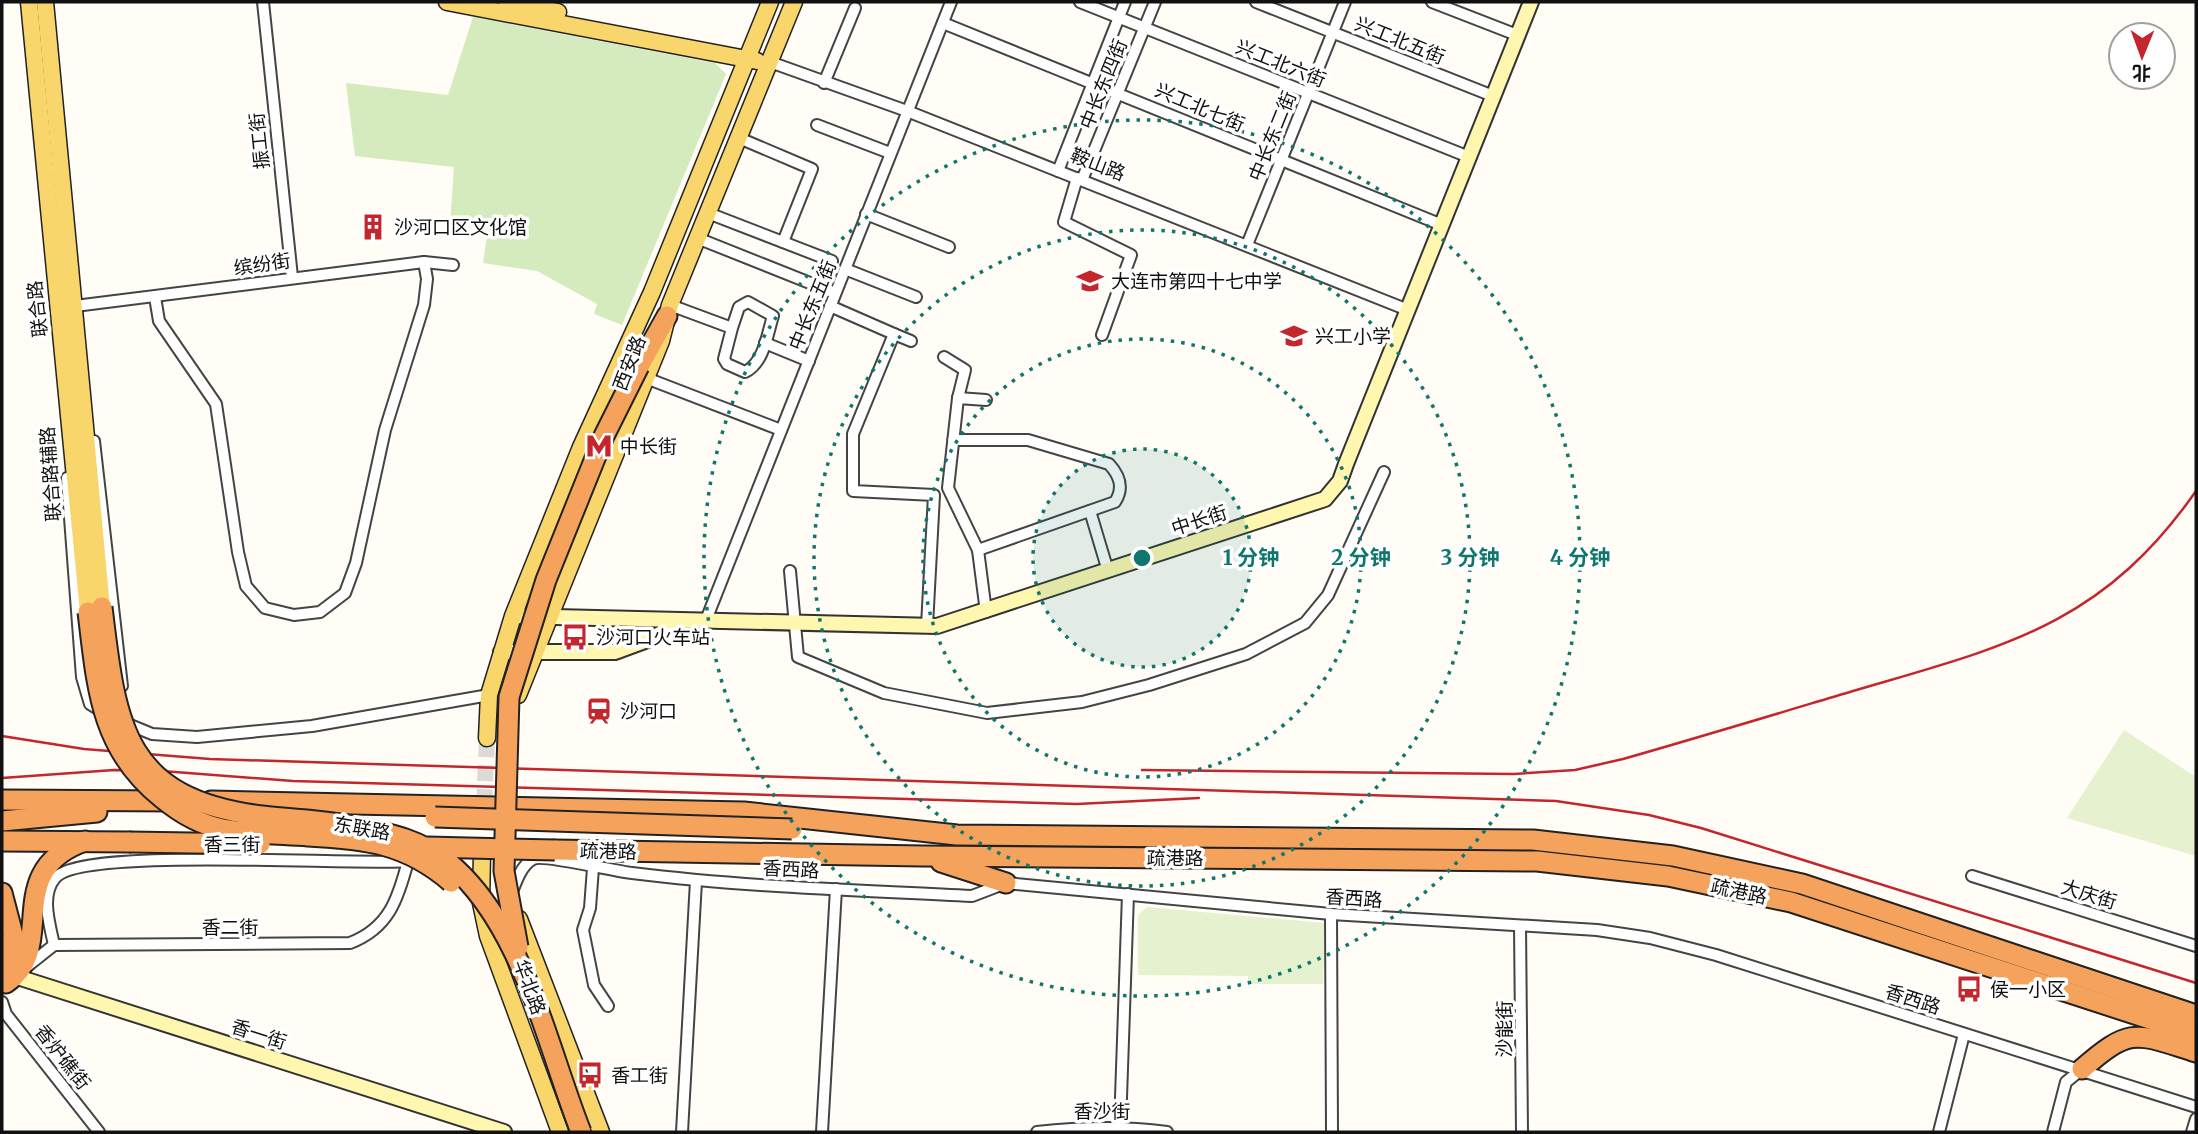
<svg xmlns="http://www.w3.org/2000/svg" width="2198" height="1134" font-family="Merriweather,'Noto Sans SC',serif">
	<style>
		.green { fill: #d5ebbd }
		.pitch { fill: #e6f2cf }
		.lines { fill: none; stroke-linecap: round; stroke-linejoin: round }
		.primary-tunnel { stroke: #dbdad3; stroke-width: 16; stroke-dasharray: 16 8; stroke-linecap: butt }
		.street-casing { stroke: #444; stroke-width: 14 }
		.secondary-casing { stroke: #333; stroke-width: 18 }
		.primary-casing { stroke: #222; stroke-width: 19 }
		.highway-casing { stroke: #222; stroke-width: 23 }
		.street { stroke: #fff; stroke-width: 10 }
		.secondary { stroke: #fff6b0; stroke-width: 14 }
		.primary { stroke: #f9d66b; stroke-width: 16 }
		.highway { stroke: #f5a25d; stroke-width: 19 }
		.rail { stroke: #c4262e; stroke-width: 2.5 }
		.highway-bridge-casing { stroke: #222; stroke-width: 23; stroke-linecap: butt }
		.highway-bridge { stroke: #f5a25d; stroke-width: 19 }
		.ring { fill: none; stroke: #0f766e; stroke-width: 3.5; stroke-dasharray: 3.5 7 }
		.labels { text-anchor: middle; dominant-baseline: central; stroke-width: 7; stroke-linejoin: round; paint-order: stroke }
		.street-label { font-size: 19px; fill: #111; stroke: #fff }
		.poi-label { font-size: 19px; fill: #111; stroke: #fff; text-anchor: start }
		.centre { fill: #0f766e; stroke: #fff; stroke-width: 3.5 }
		.ring-label { font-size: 21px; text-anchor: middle; font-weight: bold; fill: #0f766e; stroke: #fff; stroke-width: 7; stroke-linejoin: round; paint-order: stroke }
	</style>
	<rect width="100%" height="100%" fill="#fffdf5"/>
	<polygon class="green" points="473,17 715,63 726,74 622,325 594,314 597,304 537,271 483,263 488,229 450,224 454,167 355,156 346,83 448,95"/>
	<g class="pitch">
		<polygon points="2124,730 2196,777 2196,856 2067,818"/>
		<polygon points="1147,907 1325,923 1323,984 1248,984 1248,976 1138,975 1138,915"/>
	</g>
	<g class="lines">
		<polyline class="primary-tunnel" points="482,853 487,738"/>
		<g class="street-casing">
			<g id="street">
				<polyline points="263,2 292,277"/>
				<polyline points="1080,2 1469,157"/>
				<polyline points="1256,2 1493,96"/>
				<polyline points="1432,2 1517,35"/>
				<polyline points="943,23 1442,225"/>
				<polyline points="770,62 907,111 1408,310"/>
				<polyline points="824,83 855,8"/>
				<polyline points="817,125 890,153"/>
				<polyline points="739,138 812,169 783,242"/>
				<polyline points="1058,171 1125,2"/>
				<polyline points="1077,178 1064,222 1131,255 1102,335"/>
				<polyline points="1082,180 1155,2"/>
				<polyline points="708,213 832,261"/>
				<polyline points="866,214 949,247"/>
				<polyline points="697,238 835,293"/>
				<polyline points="1247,245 1345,2"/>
				<polyline points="845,269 916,297"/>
				<polyline points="155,297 159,321 216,404 238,552 246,586 265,608 294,615 320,612 345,593 356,563 385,430 424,305 427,279 424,262"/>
				<path d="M670,305L732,328L724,359L727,364L745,372C764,363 767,335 773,316L748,302L739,307L732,328"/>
				<polyline points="75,306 424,262 453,265"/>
				<polyline points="830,306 894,334 853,434 853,491 934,495 927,626"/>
				<polyline points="894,334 911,341"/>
				<polyline points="765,343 809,361"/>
				<polyline points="944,357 965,370 958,398"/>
				<polyline points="646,378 781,430"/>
				<path d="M953,440H1028L1109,464C1120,476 1124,488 1115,502L978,550L948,488L958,398L986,400"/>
				<polyline points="94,441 122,686"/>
				<polyline points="67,478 82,677 90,704 103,712"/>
				<polyline points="1090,511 1108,571"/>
				<polyline points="978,550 986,612"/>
				<polyline points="790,571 798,657 884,693 987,713 1082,702 1149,685 1246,654 1305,623 1328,595 1384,472"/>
				<polyline points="706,620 951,2"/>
				<polyline points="123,722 152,734 197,737 312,726 489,695"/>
				<polyline points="593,868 590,908 583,930 594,985 608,1006"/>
				<polyline points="1972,876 2196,946"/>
				<path d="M511,895C515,884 521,865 533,859C543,854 614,871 632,873C744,887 858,890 972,896L1006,883L1331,914L1597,930L1650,938L1716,955L2196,1107"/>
				<polyline points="1331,914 1332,1132"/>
				<polyline points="1520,926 1522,1132"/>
				<path d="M54,945C50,925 40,896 55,878C81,846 357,866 413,861"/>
				<path d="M25,968L54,945L350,943C389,928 398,899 408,861"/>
				<polyline points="2,1002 6,1014 99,1132"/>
				<polyline points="1120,1127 1128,894"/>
				<polyline points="682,1132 696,881"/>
				<polyline points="822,1132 836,889"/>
				<path d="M1037,1132C1081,1127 1123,1126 1167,1132"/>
				<polyline points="1939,1132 1964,1034"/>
				<polyline points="2053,1132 2066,1082 2082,1069"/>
				<polyline points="2192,1132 2196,1119"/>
			</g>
		</g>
		<g class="secondary-casing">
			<g id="secondary">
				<polyline points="513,616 937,626 1325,499 1340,481 1346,464 1531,2"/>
				<polyline points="501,652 615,652 653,638 682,621"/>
				<polyline points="5,973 504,1132"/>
			</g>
		</g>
		<g class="primary-casing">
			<g id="primary">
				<polyline points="29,2 88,612"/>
				<polyline points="45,2 102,607"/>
				<polyline points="447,2 757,61"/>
				<polyline points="507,2 558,12"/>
				<polyline points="518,695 661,341 670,305 794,2"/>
				<polyline points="487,738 489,695 513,616 581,447 652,292 770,2"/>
				<polyline points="482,853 481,903 488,936 560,1132"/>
				<polyline points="519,919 601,1132"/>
			</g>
		</g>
		<g class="highway-casing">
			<g id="highway">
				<polyline points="639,366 667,316"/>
				<polyline points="2,800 174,801"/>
				<polyline points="211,801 744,812 957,835 1533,840 1673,856 1802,884 2196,1015"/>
				<polyline points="2,821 97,812"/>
				<polyline points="2,841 129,842"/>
				<polyline points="555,850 923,856 1537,861 1668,876 1791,902 2196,1034"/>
				<polyline points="941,862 1006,883"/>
				<polyline points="2,893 13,935 6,981"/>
				<path d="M6,983C59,947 0,871 85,841"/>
				<path d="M2082,1069C2131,1026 2136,1033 2196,1052"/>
			</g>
		</g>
		<use href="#street" class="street"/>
		<use href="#secondary" class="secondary"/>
		<use href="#primary" class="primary"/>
		<use href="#highway" class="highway"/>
		<g class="rail">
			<polyline points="2,736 84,749 210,759 1556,801 1649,815 1701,828 2196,983"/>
			<path d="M1142,770L1514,774L1575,770L1623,759C1700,737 1776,714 1853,691C2002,647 2101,627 2196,491"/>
			<polyline points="2,778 114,770 162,771 293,781 1077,804 1199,798"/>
		</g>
		<g class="highway-bridge-casing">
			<g id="highway-bridge">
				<path d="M102,607C116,725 123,799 262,816C294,820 326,820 357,827C392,834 421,840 449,863C523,925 547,1046 581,1132"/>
				<path d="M88,612C97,686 100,749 162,798C179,812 201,825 223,829C251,834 280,834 308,836C365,839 406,843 451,882"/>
				<polyline points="435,817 792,829"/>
				<polyline points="129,842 260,844"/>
				<polyline points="427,847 555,850"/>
				<polyline points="518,947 504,871 509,697 546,580 604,436 639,366"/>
			</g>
		</g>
		<use href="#highway-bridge" class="highway-bridge"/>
	</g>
	<circle cx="1142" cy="558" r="109" fill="#0f766e" fill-opacity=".12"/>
	<g class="ring">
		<circle cx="1142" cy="558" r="109"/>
		<circle cx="1142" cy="558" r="219"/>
		<circle cx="1142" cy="558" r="328"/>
		<circle cx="1142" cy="558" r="438"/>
	</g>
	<defs>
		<g id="building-bare" transform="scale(2.1)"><path d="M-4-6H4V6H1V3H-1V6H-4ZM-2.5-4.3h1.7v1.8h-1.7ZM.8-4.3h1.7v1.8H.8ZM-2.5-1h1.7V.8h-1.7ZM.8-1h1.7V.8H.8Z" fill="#c4262e" stroke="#fff" stroke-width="2.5" paint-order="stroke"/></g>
		<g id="school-bare" transform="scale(2.1)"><path d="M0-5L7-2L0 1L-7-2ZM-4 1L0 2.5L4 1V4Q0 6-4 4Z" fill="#c4262e" stroke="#fff" stroke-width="2.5" paint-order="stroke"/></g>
		<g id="metro-bare" transform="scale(2.1)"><path d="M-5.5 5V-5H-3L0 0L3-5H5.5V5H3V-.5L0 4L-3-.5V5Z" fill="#c4262e" stroke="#fff" stroke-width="2.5" paint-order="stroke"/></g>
		<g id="bus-bare" transform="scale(2.1)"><path d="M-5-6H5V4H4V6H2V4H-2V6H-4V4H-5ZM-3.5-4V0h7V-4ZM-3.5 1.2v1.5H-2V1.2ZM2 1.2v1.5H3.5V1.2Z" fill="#c4262e" stroke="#fff" stroke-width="2.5" paint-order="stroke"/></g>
		<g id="station-bare" transform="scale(2.1)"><path d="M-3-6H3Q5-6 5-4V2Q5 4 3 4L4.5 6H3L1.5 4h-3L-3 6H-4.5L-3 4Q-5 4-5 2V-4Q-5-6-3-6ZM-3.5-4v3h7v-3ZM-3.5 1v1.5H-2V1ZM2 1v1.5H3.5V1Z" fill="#c4262e" stroke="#fff" stroke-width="2.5" paint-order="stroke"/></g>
	</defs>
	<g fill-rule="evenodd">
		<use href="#building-bare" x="373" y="227"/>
		<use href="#school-bare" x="1090" y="281"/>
		<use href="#school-bare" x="1294" y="336"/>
		<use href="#metro-bare" x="599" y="446"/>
		<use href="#bus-bare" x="575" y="637"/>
		<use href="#station-bare" x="599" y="711"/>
		<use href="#bus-bare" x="1969" y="989"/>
		<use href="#bus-bare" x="590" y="1075"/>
	</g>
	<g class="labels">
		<g class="street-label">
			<text transform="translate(1400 40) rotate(22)">兴工北五街</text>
			<text transform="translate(1281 63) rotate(22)">兴工北六街</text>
			<text transform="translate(1103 84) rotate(-68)">中长东四街</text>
			<text transform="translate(1200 107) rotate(23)">兴工北七街</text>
			<text transform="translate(1272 136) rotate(-68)">中长东二街</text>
			<text transform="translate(259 141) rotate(-96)">振工街</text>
			<text transform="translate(1098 164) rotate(21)">鞍山路</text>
			<text transform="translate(262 264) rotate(-8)">缤纷街</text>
			<text transform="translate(812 305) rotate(-68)">中长东五街</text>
			<text transform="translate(37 309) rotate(-96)">联合路</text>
			<text transform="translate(629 363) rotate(-69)">西安路</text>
			<text transform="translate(50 474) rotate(-94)">联合路辅路</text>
			<text transform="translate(1199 520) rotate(-18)">中长街</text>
			<text transform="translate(362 828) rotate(10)">东联路</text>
			<text x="232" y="844">香三街</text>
			<text transform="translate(608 851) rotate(1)">疏港路</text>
			<text x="1175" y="858">疏港路</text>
			<text transform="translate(791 869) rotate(3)">香西路</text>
			<text transform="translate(1739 891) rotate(12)">疏港路</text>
			<text transform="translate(2089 894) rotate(17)">大庆街</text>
			<text transform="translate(1354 898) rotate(4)">香西路</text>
			<text x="230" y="927">香二街</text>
			<text transform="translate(530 987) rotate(70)">华北路</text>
			<text transform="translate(1913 999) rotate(18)">香西路</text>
			<text transform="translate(1504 1029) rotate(-90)">沙能街</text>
			<text transform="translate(259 1034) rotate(18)">香一街</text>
			<text transform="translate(63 1057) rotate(52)">香炉礁街</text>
			<text x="1102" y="1111">香沙街</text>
		</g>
		<g class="poi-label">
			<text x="394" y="227">沙河口区文化馆</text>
			<text x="1111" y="281">大连市第四十七中学</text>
			<text x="1315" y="336">兴工小学</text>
			<text x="620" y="446">中长街</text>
			<text x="596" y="637">沙河口火车站</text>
			<text x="620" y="711">沙河口</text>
			<text x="1990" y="989">侯一小区</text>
			<text x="611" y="1075">香工街</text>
		</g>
	</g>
	<circle cx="1142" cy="558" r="10" class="centre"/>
	<g class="ring-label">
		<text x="1251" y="565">1 分钟</text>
		<text x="1361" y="565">2 分钟</text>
		<text x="1470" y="565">3 分钟</text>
		<text x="1580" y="565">4 分钟</text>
	</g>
	<rect width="2198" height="1134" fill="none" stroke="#111111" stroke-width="7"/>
	<g transform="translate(2142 56) rotate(181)"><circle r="33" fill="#ffffff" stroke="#a0a0a0" stroke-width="2"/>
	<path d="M0-5L12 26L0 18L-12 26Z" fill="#c4262e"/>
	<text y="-10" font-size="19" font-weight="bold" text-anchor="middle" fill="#111111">北</text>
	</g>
</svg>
